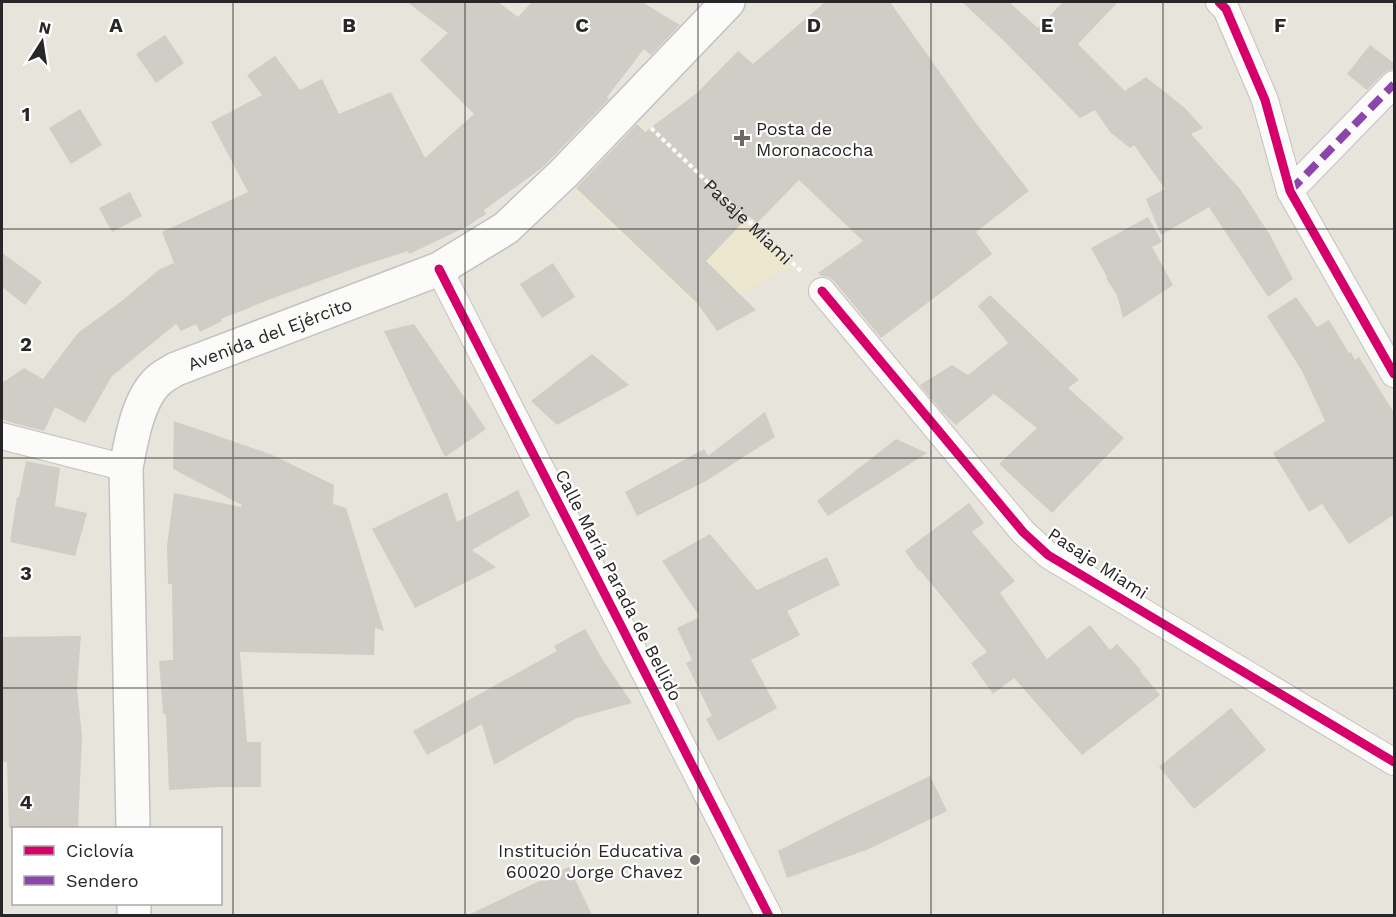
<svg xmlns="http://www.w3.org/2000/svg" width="1396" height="917" font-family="'Work Sans',sans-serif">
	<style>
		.education { fill: #ece7ce }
		.building { fill: #cfcdc6 }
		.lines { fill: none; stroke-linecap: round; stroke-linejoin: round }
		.minor-casing { stroke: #c3c1c2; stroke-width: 28 }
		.secondary-casing { stroke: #c3c1c2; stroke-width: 36 }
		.path { stroke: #fbfbfa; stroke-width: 4; stroke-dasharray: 4.5 3; stroke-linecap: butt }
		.minor { stroke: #fbfbfa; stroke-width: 26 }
		.secondary { stroke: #fbfbfa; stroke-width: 33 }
		.quiet { stroke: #8e44ad; stroke-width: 8; stroke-dasharray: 15 8; stroke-linecap: butt }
		.cycleway-casing { stroke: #fff; stroke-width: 13 }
		.cycleway { stroke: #d6006c; stroke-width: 9 }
		.grid { fill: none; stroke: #272727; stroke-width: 1.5; stroke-opacity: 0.55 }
		.poi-dot { fill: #6a6966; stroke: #fff; stroke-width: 2 }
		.labels { text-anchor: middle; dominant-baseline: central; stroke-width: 4.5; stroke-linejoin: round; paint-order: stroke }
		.poi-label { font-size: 18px; fill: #272727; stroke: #fff; text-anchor: start }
		.street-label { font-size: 18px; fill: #272727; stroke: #fff }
		.grid-label { font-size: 20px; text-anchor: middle; font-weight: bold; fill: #272727; stroke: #fff; stroke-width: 4.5; stroke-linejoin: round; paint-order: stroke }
	</style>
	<rect width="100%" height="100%" fill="#e7e4db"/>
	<polygon class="education" points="637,120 793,266 704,313 574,190"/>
	<g class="building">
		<polygon points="407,2 498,2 518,17 532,2 642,2 680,25 651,55 644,49 607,97 609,99 542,168 484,210 486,214 466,227 409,254 408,251 358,267 271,299 221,319 222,321 200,332 196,324 181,331 176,324 112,376 85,423 55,407 44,431 9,422 2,419 2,383 24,368 43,379 78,333 123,300 160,269 174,263 162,232 248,192 211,122 262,95 247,75 275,56 300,90 322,79 339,114 391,92 425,158 474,114 420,60 448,33"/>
		<polygon points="825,2 890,2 975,122 1029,191 976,232 992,254 881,338 834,281 828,277 821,276 818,273 863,241 799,180 757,223 749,216 706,261 756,310 717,331 697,303 576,188 637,124 645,132 697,93 738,51 753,64"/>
		<polygon points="962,2 1009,2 1038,28 1063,2 1118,2 1078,44 1125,91 1146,77 1185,108 1203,128 1191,134 1240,189 1270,235 1293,279 1268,297 1209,207 1161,235 1146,199 1165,189 1134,145 1130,148 1110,132 1095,110 1080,118 1002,39"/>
		<polygon points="165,35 184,63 156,83 136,54"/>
		<polygon points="1370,45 1395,64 1395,69 1389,70 1384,73 1367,90 1347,74"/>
		<polygon points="80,109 102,145 71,164 49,128"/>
		<polygon points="130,192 142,216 112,232 99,208"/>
		<polygon points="1148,217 1162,242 1152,247 1173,285 1123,318 1117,295 1106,278 1107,277 1091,248"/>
		<polygon points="2,253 42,282 25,305 2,287"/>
		<polygon points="553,263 575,297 542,318 520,284"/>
		<polygon points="990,295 1079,380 1068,388 1124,438 1052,513 999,464 1037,428 994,394 956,425 943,413 920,385 952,365 968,375 1008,343 978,306"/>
		<polygon points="1296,297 1317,327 1329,320 1349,353 1351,352 1355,360 1359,357 1395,414 1395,514 1349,544 1322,504 1309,512 1273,453 1325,421 1302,371 1267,316"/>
		<polygon points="414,324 486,429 445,457 384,331"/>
		<polygon points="592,354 629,385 557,425 531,401"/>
		<polygon points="765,412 775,437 706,481 637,516 625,492 704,449 708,456"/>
		<polygon points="174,421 270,454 334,485 333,504 346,508 384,631 375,628 374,655 240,652 247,742 261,742 261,787 218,787 169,790 166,714 163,714 159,661 173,660 172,584 168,584 167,546 174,493 241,507 242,505 173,469"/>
		<polygon points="896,439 927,453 828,516 817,501"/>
		<polygon points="26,461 60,468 55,506 87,513 75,556 10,542 17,497 19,497"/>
		<polygon points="518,490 530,516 472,550 496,567 415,608 372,529 447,492 457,522"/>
		<polygon points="969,503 984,523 972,532 1015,581 1000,593 1047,659 1090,625 1110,650 1117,644 1141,670 1140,671 1160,695 1082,755 1014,678 993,694 971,663 987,652 920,570 919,571 905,551"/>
		<polygon points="710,534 757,590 827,557 840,585 787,611 800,635 751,660 777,708 718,741 706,719 712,716 686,663 692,660 677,628 700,617 662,561"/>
		<polygon points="585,629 604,662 632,703 577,718 494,765 482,724 427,755 413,731 557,651 554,646"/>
		<polygon points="81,636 77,688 82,736 78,828 9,828 7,762 2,762 2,637"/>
		<polygon points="1231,708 1266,750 1194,809 1159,767"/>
		<polygon points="930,776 947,811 869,849 787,878 778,851 851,814"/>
		<polygon points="569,867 592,915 468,915"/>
	</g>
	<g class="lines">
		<g class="minor-casing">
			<g id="minor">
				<polyline points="1219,2 1226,9 1265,100 1290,191 1394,374"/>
				<polyline points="1290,191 1394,84"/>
				<polyline points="439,269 769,916"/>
				<polyline points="822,291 1023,532 1048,555 1394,762"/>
				<polyline points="2,436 126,468"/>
			</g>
		</g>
		<g class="secondary-casing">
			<g id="secondary">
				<path id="s2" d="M133,828L126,468C131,441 138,397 160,379C165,375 171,372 176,369L439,269L506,228L564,173L728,2"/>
				<polyline points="134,904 134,916"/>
			</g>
		</g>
		<path class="path" id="s1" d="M651,128L802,272"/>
		<use href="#minor" class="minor"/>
		<use href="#secondary" class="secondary"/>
		<polyline class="quiet" points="1290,191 1394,84"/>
		<g class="cycleway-casing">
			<g id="cycleway">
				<polyline points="1219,2 1226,9 1265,100 1290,191 1394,374"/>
				<polyline points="439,269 769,916"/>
				<polyline points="822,291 1023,532 1048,555 1394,762"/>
			</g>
		</g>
		<use href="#cycleway" class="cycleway"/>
	</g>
	<path class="grid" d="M233,2V916M465,2V916M698,2V916M931,2V916M1163,2V916M2,229H1394M2,458H1394M2,688H1394"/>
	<g class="poi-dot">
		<path d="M739 129h6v6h6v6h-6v6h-6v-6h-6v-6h6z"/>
		<circle cx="695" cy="860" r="6"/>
	</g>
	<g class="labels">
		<g class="poi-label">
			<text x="756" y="128">Posta de<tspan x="756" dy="21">Moronacocha</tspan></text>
			<text x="683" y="850" text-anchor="end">Institución Educativa<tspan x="683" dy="21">60020 Jorge Chavez</tspan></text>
		</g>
		<g class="street-label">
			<text stroke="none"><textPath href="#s1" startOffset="135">Pasaje Miami</textPath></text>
			<text stroke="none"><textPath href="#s2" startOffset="576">Avenida del Ejército</textPath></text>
			<text transform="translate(1098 563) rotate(33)">Pasaje Miami</text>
			<text transform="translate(619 585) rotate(63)">Calle María Parada de Bellido</text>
		</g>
	</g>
	<g class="grid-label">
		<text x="116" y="32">A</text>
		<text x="349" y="32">B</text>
		<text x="582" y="32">C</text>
		<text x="814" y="32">D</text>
		<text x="1047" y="32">E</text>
		<text x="1280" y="32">F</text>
		<text x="26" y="121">1</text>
		<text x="26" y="351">2</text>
		<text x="26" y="580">3</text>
		<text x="26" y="809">4</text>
	</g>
	<rect width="1396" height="917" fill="none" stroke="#272727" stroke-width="6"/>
	<rect x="12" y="827" width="210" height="78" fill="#ffffff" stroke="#a9a9a9" stroke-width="1.5"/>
	<rect x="24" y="846" width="30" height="9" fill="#d6006c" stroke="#a9a9a9" stroke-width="1.5"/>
	<text x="66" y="857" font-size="18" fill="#272727">Ciclovía</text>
	<rect x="24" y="876" width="30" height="9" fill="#8e44ad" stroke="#a9a9a9" stroke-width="1.5"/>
	<text x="66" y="887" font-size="18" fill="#272727">Sendero</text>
	<g transform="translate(42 42) rotate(12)" stroke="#ffffff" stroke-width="4.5" paint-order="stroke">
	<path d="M0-4.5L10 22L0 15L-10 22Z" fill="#272727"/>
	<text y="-9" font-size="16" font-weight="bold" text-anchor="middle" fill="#272727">N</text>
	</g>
</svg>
